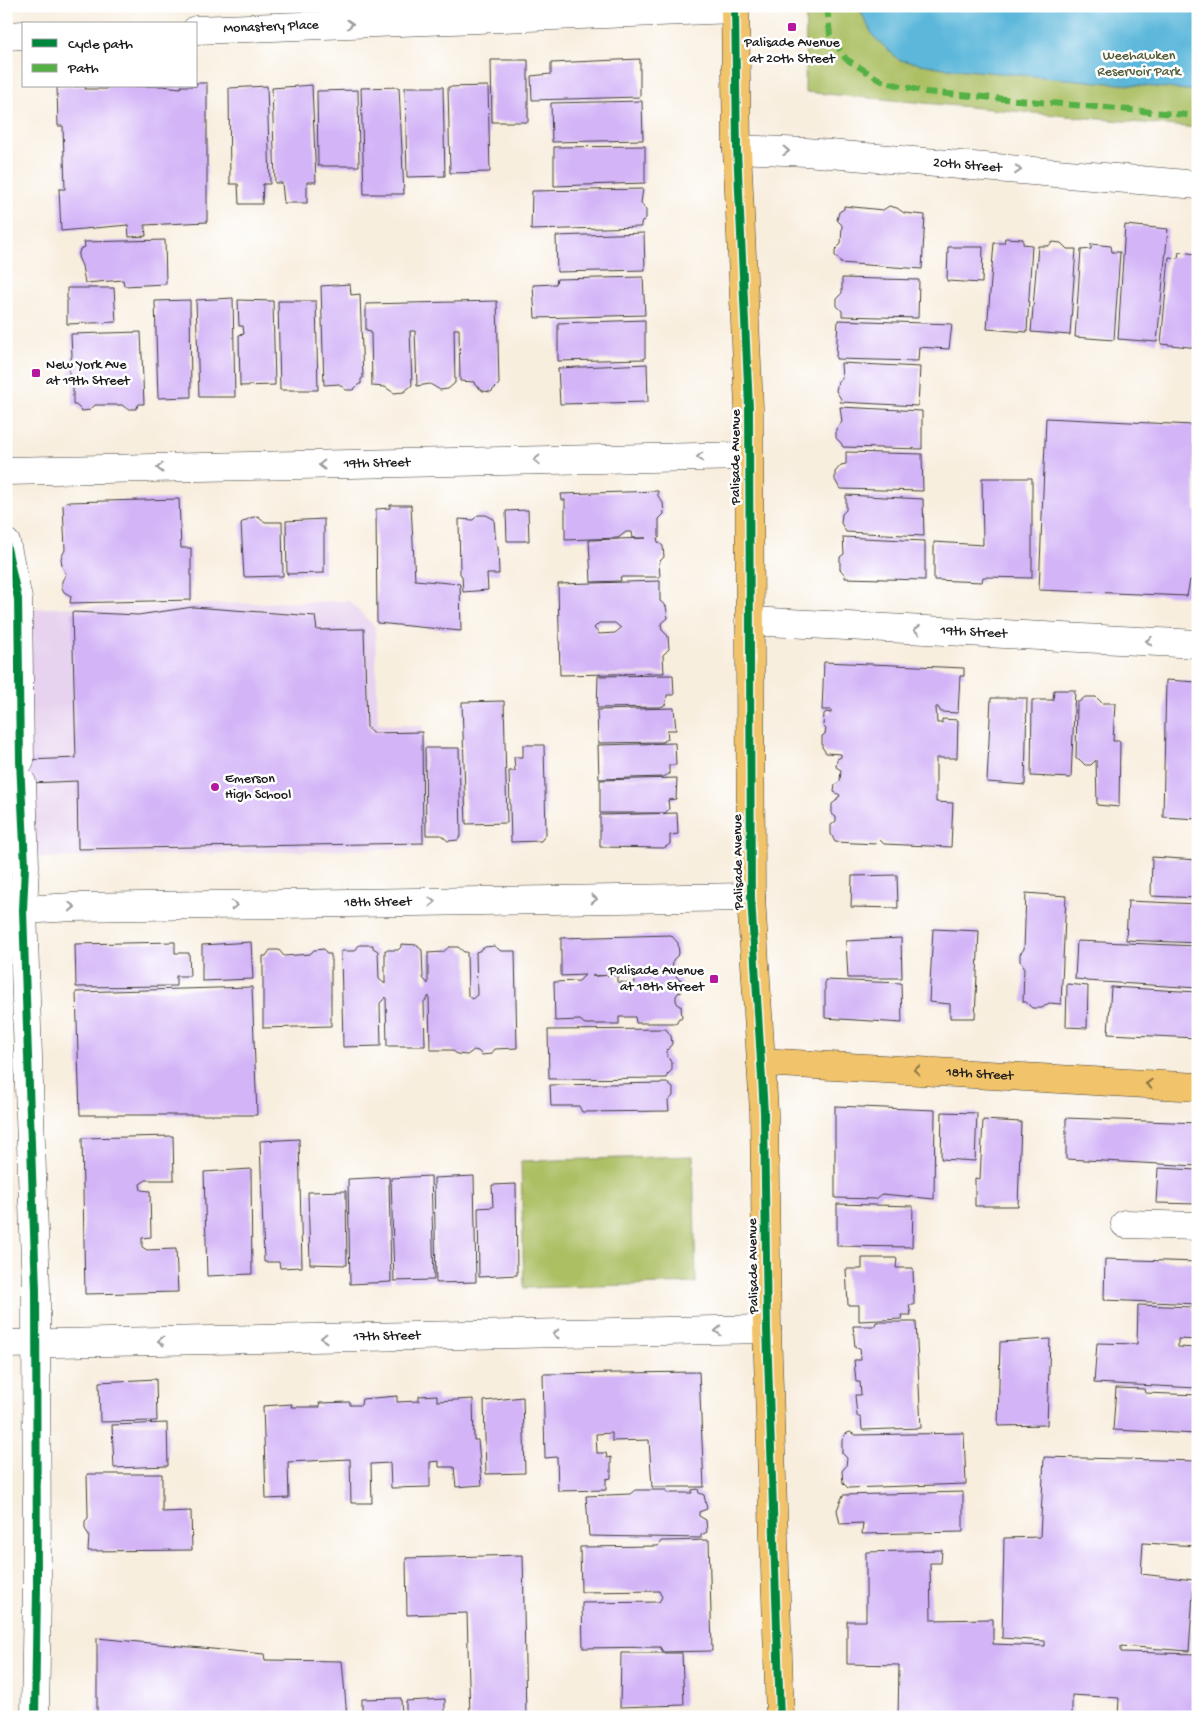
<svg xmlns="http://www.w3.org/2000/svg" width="1204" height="1723" font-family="'Gochi Hand',sans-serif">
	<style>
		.built { fill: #e7d2ef }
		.green { fill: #acbf63; stroke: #646e40 }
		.water { fill: #5cb7da; stroke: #3c6a7b }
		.building { fill: #d3b4f7; fill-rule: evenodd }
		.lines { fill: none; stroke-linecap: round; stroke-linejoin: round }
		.minor-casing { stroke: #3d3c39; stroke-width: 29 }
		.major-casing { stroke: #3d3c39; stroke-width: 29 }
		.minor { stroke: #fff; stroke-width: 28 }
		.major { stroke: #f1c36a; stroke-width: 28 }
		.quiet { stroke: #55b145; stroke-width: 6; stroke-dasharray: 12 6; stroke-linecap: butt }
		.cycleway-casing { stroke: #fff; stroke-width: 11 }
		.cycleway { stroke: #00873e; stroke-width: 8 }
		.oneway { stroke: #999 }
		.oneway2 { stroke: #867043 }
		.poi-dot { fill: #b5179e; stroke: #fff; stroke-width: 2 }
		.labels { text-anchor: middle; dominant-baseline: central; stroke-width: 5; stroke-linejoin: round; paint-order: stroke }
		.street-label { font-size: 14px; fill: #1c1c1c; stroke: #fff }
		.poi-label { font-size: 14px; fill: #1c1c1c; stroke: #fff; text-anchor: start }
		.park-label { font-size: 14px; fill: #565d38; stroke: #fff }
	</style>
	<rect width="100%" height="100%" fill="#fff"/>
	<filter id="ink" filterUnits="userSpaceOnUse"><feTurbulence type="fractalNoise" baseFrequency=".02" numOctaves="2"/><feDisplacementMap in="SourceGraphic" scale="10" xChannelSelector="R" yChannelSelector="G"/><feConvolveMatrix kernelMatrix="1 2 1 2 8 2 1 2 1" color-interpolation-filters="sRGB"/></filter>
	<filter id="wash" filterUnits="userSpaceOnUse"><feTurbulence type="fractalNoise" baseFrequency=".0096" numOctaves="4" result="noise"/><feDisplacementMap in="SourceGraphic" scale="20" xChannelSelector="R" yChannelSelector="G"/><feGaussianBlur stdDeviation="1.12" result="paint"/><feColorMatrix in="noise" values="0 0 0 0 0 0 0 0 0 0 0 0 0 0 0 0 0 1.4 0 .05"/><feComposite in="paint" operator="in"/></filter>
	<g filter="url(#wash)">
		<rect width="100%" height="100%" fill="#f8eede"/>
		<polygon class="built" points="349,601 375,627 378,724 423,726 424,848 6,859 6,609"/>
		<g class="green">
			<polygon points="806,6 1198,6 1198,128 805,92"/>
			<polygon points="693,1156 696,1283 524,1288 521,1161"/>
		</g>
		<polygon class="water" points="860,6 1198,6 1198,91 944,68 899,60 873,36 860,10"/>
		<g id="blocks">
			<g class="building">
				<polygon points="640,59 640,97 532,100 531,76 551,74 551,63"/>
				<polygon points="491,60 528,60 528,122 492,122"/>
				<polygon points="196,83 207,83 207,222 145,225 146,236 129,237 128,225 61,231 59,189 65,189 63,126 58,126 57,87 86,86 85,89 107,89 107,86 162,86 181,88 181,86 196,86"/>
				<polygon points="312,85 316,182 307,182 307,203 284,203 282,183 275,183 272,88"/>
				<polygon points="267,86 270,184 263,184 262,204 239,204 238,184 230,184 229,88"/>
				<polygon points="488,86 490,172 450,173 448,87"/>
				<polygon points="399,87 404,194 364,194 361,88"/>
				<polygon points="405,87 443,87 445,176 407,177"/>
				<polygon points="358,90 359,166 318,166 317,91"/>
				<polygon points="642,101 643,140 552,142 551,103"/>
				<polygon points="645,146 645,183 554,186 554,147"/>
				<polygon points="643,189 641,203 646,210 646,218 641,223 641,227 531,230 532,191"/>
				<polygon points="844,206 883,210 889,206 897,208 904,213 925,215 922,269 840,263 840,260 835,256 835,250 841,244 842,225 837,220 839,212 844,209"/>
				<polygon points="1125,225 1168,229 1157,342 1118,339"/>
				<polygon points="644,233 645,270 557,272 556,236"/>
				<polygon points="1005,238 1023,239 1023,244 1032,245 1027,332 987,329 994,243 1004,243"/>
				<polygon points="165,240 166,284 124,286 123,280 85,283 82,266 78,257 80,249 85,247 84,242"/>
				<polygon points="1053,242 1061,243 1067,249 1076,249 1070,335 1031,332 1038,246 1048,246"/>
				<polygon points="1091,244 1111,246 1112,252 1120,252 1114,340 1075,337 1081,250 1091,249"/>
				<polygon points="948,247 983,247 982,283 947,281"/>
				<polygon points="1179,252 1197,254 1198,348 1161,344 1169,257 1178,258"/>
				<polygon points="643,277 645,315 535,318 533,285 556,284 557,279"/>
				<polygon points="842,278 919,280 918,318 842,316 842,311 837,306 837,298 842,293"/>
				<polygon points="350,284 351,295 360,294 363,378 361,379 361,384 359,384 353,390 346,390 339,384 324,385 321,286"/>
				<polygon points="67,288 114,288 116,322 67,324"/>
				<polygon points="233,298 235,397 199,397 196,300"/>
				<polygon points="190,300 191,397 158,398 155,301"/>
				<polygon points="238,300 273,301 275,385 240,386 239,335 244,334 243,326 239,326"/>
				<polygon points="278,301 316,301 318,390 280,390"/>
				<polygon points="497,301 499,384 491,392 483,391 475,385 474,382 460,381 459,329 454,329 455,383 448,389 440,390 430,384 417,386 415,331 410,331 412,385 404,392 394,393 385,387 372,386 371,331 366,330 366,304"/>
				<polygon points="645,320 645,359 558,361 558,323"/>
				<polygon points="838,320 952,324 949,349 919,347 918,361 836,359"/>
				<polygon points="141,332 144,404 139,404 136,409 127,409 122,405 95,405 90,410 82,411 76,405 73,405 73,381 69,374 69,364 72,356 71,334"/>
				<polygon points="841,363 920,367 918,406 840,402 841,399 836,391 838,381 842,379"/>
				<polygon points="647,364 648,402 560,404 558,368"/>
				<polygon points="840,407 922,411 922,449 843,447 841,443 836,438 836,429 842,422"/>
				<polygon points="1046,418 1193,425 1195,511 1198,511 1198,580 1190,580 1187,596 1039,590"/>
				<polygon points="846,452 922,454 923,491 840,489 835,480 835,472 841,465 846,464"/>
				<polygon points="982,478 1032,478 1032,578 983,577 982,582 934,580 934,542 983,545"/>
				<polygon points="658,491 658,496 663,503 664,514 659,519 659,538 657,538 658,542 663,546 664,557 659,562 660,577 620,577 621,581 591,582 589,540 646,538 633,538 632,532 626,532 618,538 565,540 565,500 562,500 561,494"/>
				<polygon points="846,495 923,499 924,536 846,532 841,523 842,514 846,510"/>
				<polygon points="179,499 181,548 191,548 191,600 70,603 71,596 64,592 62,588 62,581 66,574 62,566 61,558 65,550 63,505 65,503 68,501 69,502"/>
				<polygon points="390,505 411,505 415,580 460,584 461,631 377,623 376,509 390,508"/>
				<polygon points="528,510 529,541 507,541 506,511"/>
				<polygon points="478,515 486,515 494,519 496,546 498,547 499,574 487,574 488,590 463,592 462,576 460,574 459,519 473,520"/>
				<polygon points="258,516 265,522 282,522 283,576 244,577 241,523 250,518"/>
				<polygon points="324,519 324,573 287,574 286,521"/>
				<polygon points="843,537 925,541 925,580 845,578 845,575 840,569 840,557 844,554"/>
				<path d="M660,581V601L666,606L668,618L661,624L662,630L668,636L669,649L663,655L664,673L560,675L558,584ZM599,623H615L621,628L615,633L599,634L594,628Z"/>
				<polygon points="193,607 315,616 317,630 364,629 367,727 372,733 422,732 423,843 78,849 77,781 6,784 6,761 76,758 72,612 138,615"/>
				<polygon points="824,662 964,668 964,676 960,676 958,713 941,712 938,707 936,707 937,723 942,723 942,719 958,720 957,758 936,758 936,802 953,803 951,847 884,844 880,840 876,844 835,842 831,834 831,825 836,821 836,817 832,814 832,804 837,800 837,798 839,797 840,795 834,792 835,785 840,781 841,770 836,767 837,759 841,757 841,754 826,753 822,747 822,736 825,734 826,729 823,726 824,714 826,712 831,713 831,710 822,710"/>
				<polygon points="673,675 674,695 667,695 666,704 661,707 597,708 598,676"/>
				<polygon points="1166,680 1198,682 1198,819 1163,817"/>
				<polygon points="1054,690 1075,690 1071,778 1031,776 1032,700 1053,700"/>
				<polygon points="1085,697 1096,697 1102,703 1115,703 1113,741 1120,741 1119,807 1097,805 1096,760 1091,765 1085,765 1079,759 1076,759 1077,702 1079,702"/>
				<polygon points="991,698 1027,698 1025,785 987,782"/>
				<polygon points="504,701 507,823 466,824 462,702"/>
				<polygon points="674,708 676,730 667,730 668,739 662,742 598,743 597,710"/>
				<polygon points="675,743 676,765 669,765 669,774 663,777 599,779 598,745"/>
				<polygon points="523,745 544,745 546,834 541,841 511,842 509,771 515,771 514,757 523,757"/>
				<polygon points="425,748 459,748 461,835 458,840 448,841 441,835 426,835"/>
				<polygon points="677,778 676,799 668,800 669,809 665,813 600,813 600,780"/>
				<polygon points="677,813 678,834 670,835 670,844 664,848 600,847 600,815"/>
				<polygon points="1152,857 1198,860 1198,898 1151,896"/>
				<polygon points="897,875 898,908 851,907 852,876"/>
				<polygon points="1026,893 1066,896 1061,1004 1049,1003 1042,1008 1032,1008 1026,1002 1023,1002 1024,966 1020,961 1020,954 1024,949"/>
				<polygon points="1128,901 1198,904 1198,943 1126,940"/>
				<polygon points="933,929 979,931 975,1018 950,1018 950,1004 929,1002"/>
				<polygon points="671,935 678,943 679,954 673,960 672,973 592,976 617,975 617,982 635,983 635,976 675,974 679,980 681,979 681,993 679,992 676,996 676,1001 679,1006 681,1006 682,1018 679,1018 676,1023 636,1023 635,1017 619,1017 619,1024 585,1024 580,1020 555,1021 554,982 579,981 585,975 561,976 561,938"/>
				<polygon points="901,938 902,978 848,978 846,941"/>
				<polygon points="1077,941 1198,946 1198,988 1086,981 1085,980 1075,979"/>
				<polygon points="175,942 175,953 189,953 190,976 176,976 176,986 76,987 75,944"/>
				<polygon points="251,942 253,979 202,981 202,945"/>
				<polygon points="401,944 418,945 418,947 422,950 423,978 428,984 428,953 443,952 449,947 458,947 464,952 467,952 468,996 472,999 477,995 476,952 479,951 485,947 494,946 501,951 515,951 517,1048 495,1049 491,1054 482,1055 478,1051 474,1050 467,1055 457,1054 452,1050 430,1050 429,996 424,1002 425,1046 387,1046 386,997 380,1003 381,1046 343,1047 341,951 355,951 359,945 373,945 373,948 378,951 379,979 385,984 385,950 398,950 401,947"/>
				<polygon points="324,949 327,954 331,954 331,1026 263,1028 263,956 266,956 270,950 279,950 284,956 310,954 314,950"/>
				<polygon points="825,980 901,983 902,1023 825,1018"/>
				<polygon points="1067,984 1088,986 1087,1028 1066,1027"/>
				<polygon points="252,987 257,1115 80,1115 76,992"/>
				<polygon points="1111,987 1198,992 1198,1038 1108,1034"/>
				<polygon points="666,1029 671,1036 672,1044 667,1050 667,1056 672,1063 672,1070 667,1075 667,1078 549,1079 548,1030"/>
				<polygon points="667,1083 673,1088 673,1096 668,1101 669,1111 582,1112 579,1106 551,1106 550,1085"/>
				<polygon points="835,1106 935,1110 934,1199 882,1194 876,1199 835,1198"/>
				<polygon points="942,1112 977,1113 975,1161 941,1159"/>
				<polygon points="1066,1118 1198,1123 1198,1166 1066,1159"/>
				<polygon points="983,1120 1021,1122 1018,1206 975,1206 975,1178 980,1179"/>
				<polygon points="173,1136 174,1180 146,1180 140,1184 141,1190 150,1191 151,1237 142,1238 142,1247 147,1250 176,1249 178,1292 85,1294 82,1138"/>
				<polygon points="299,1139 302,1267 280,1268 279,1262 264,1262 260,1141"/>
				<polygon points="1158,1168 1198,1170 1198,1204 1156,1203"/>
				<polygon points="251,1169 252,1274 207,1276 204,1172"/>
				<polygon points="431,1176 434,1280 394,1281 391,1178"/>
				<polygon points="474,1176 476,1282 436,1283 434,1178"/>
				<polygon points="389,1177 391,1282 350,1284 348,1179"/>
				<polygon points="516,1184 517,1275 479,1277 478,1208 493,1207 492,1185"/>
				<polygon points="346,1191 347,1265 310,1264 308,1192"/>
				<polygon points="837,1204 913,1206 912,1247 837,1246"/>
				<polygon points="862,1258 897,1258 896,1268 913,1268 914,1305 909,1305 911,1315 901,1315 902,1319 859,1321 859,1305 848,1305 846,1269 862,1269"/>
				<polygon points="1105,1259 1198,1262 1198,1304 1104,1300"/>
				<polygon points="1138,1305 1193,1307 1193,1310 1198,1310 1198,1340 1178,1339 1178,1347 1198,1348 1198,1388 1094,1383 1097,1343 1137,1344"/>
				<polygon points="876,1322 916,1322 921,1428 862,1430 861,1418 857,1416 855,1395 861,1395 860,1382 856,1382 854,1360 861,1360 860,1348 855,1347 853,1326 875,1326"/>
				<polygon points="1050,1339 1047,1425 998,1426 1000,1342"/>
				<polygon points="699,1372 704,1487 652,1487 649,1440 612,1441 612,1433 596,1434 597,1453 606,1453 607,1458 611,1457 611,1478 606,1479 606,1490 558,1491 557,1457 545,1458 543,1374"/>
				<polygon points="156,1379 157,1421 100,1422 99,1382"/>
				<polygon points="1116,1388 1144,1389 1145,1393 1198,1395 1198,1434 1113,1430"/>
				<polygon points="437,1395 437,1401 473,1399 474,1440 478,1440 482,1485 456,1487 454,1467 439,1467 439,1461 430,1462 430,1487 391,1488 390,1463 371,1464 372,1503 351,1503 350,1459 288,1462 289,1498 266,1499 263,1406 292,1404 291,1407 320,1407 319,1403 350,1402 350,1405 361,1405 362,1399 397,1396 397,1402 419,1401 419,1396"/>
				<polygon points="523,1397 525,1473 486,1474 484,1401"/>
				<polygon points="167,1423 168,1466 114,1468 112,1425"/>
				<polygon points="850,1432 855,1435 964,1433 966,1484 848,1488 843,1483 842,1471 846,1466 847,1458 842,1453 842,1441 845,1434"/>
				<polygon points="1044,1457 1198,1461 1198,1546 1143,1543 1141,1574 1194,1580 1189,1651 1121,1646 1121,1652 1198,1654 1198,1717 1118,1717 1119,1698 1072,1695 1072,1717 898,1717 899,1665 847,1664 847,1621 866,1621 866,1552 942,1550 941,1563 930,1563 931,1620 993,1619 993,1644 1045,1646 1045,1641 1002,1638 1004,1538 1040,1537"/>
				<polygon points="87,1474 162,1474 162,1512 191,1511 192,1550 88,1551 89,1535 85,1529 85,1521 88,1518 88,1513"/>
				<polygon points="698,1489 699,1493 704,1495 707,1509 699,1512 699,1516 706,1520 707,1532 701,1535 701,1538 589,1536 586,1496 630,1494 635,1490 666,1490 667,1493 692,1493 692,1490"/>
				<polygon points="963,1492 963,1532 862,1534 863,1523 840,1524 837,1510 843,1495"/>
				<polygon points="709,1540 712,1651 663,1652 660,1647 583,1648 582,1603 659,1602 662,1597 659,1591 581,1592 580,1547 658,1546 661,1541"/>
				<polygon points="523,1555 526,1717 470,1717 467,1613 407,1615 406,1558"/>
				<polygon points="97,1638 264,1654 265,1660 342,1661 347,1717 97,1717"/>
				<polygon points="621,1653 682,1653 684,1705 620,1707"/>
				<polygon points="401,1698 402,1717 362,1717 362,1699"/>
				<polygon points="445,1699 445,1717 406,1717 406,1701"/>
			</g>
		</g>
	</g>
	<g filter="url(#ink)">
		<use href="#blocks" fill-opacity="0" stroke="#3d3c39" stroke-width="1"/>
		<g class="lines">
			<g class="minor-casing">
				<g id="minor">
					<path id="s1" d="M196,30L735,9"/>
					<polyline points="6,36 24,35"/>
					<path id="s2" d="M737,149L806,152L1198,185"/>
					<path id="s3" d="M6,471L748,456"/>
					<polyline points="6,543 18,599 20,761"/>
					<path id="s4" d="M749,621L1198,644"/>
					<polyline points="22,783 25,866 23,910 36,1290 37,1588 35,1717"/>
					<path id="s5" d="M6,911L73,907L751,897"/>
					<polyline points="1125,1224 1198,1226"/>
					<path id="s6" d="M6,1344L767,1329"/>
				</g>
			</g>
			<g class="major-casing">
				<g id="major">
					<polyline points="735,6 737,149 749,407 751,897 764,1112 767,1329 780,1717"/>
					<path id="s7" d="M761,1062L1198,1087"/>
				</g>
			</g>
			<use href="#minor" class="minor"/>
			<use href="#major" class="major"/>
			<polyline class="quiet" points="827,6 830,35 846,59 882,81 926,92 1198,116"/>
			<g class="cycleway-casing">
				<g id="cycleway">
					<polyline points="735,6 737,149 749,407 751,897 764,1112 767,1329 780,1717"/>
					<polyline points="6,543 18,599 20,761 25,866 23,910 36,1290 37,1588 35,1717"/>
				</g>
			</g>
			<use href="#cycleway" class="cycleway"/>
		</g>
		<defs><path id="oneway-chevron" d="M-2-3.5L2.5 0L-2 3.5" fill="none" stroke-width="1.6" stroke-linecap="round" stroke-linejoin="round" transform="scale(1.25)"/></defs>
		<g class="oneway">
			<use href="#oneway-chevron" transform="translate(350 24) rotate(-2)"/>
			<use href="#oneway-chevron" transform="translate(786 151) rotate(2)"/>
			<use href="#oneway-chevron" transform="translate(1018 170) rotate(5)"/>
			<use href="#oneway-chevron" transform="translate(700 457) rotate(179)"/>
			<use href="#oneway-chevron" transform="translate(537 460) rotate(179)"/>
			<use href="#oneway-chevron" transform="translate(322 465) rotate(179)"/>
			<use href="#oneway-chevron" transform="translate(160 468) rotate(179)"/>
			<use href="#oneway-chevron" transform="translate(917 630) rotate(-177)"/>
			<use href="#oneway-chevron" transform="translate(1149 641) rotate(-177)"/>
			<use href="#oneway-chevron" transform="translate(594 899) rotate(-1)"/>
			<use href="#oneway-chevron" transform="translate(432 902) rotate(-1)"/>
			<use href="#oneway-chevron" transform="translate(234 905) rotate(-1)"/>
			<use href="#oneway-chevron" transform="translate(72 907) rotate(-2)"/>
			<use href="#oneway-chevron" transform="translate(718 1331) rotate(178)"/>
			<use href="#oneway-chevron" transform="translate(556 1334) rotate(179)"/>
			<use href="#oneway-chevron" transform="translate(324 1338) rotate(179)"/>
			<use href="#oneway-chevron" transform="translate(161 1341) rotate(179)"/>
		</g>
		<g class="oneway2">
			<use href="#oneway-chevron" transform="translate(917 1070) rotate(-177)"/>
			<use href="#oneway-chevron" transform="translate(1149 1084) rotate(-177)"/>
		</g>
	</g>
	<g class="poi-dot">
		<rect x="787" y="22" width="10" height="10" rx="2.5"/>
		<rect x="31" y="368" width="10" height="10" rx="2.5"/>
		<circle cx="215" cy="787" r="5"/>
		<rect x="709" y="974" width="10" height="10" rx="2.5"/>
	</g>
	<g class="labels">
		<g class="street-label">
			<text stroke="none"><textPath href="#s1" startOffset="75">Monastery Place</textPath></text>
			<text stroke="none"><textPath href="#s2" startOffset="231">20th Street</textPath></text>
			<text transform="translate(736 457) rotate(-90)">Palisade Avenue</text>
			<text stroke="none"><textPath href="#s3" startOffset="371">19th Street</textPath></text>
			<text stroke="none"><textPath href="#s4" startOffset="225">19th Street</textPath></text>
			<text transform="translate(739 862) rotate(-91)">Palisade Avenue</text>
			<text stroke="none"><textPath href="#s5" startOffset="372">18th Street</textPath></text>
			<text stroke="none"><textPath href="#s7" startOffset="219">18th Street</textPath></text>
			<text transform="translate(754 1266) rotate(-91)">Palisade Avenue</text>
			<text stroke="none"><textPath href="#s6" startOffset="381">17th Street</textPath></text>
		</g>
		<g class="poi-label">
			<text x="792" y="43" text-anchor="middle">Palisade Avenue<tspan x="792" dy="16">at 20th Street</tspan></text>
			<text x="46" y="365">New York Ave<tspan x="46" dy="16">at 19th Street</tspan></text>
			<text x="225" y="779">Emerson<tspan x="225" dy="16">High School</tspan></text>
			<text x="704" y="971" text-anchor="end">Palisade Avenue<tspan x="704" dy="16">at 18th Street</tspan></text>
		</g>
		<g class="park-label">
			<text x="1139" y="56">Weehawken<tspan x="1139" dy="16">Reservoir Park</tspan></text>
		</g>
	</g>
	<rect width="1204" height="1723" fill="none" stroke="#fff" stroke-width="25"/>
	<rect x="22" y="22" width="175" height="65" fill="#ffffff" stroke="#a4a4a4"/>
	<rect x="32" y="39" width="25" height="8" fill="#00873e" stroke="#a4a4a4"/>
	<text x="68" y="48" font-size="15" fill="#1c1c1c">Cycle path</text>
	<rect x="32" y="64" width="25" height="8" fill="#55b145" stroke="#a4a4a4"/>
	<text x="68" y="72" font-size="15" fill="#1c1c1c">Path</text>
</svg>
